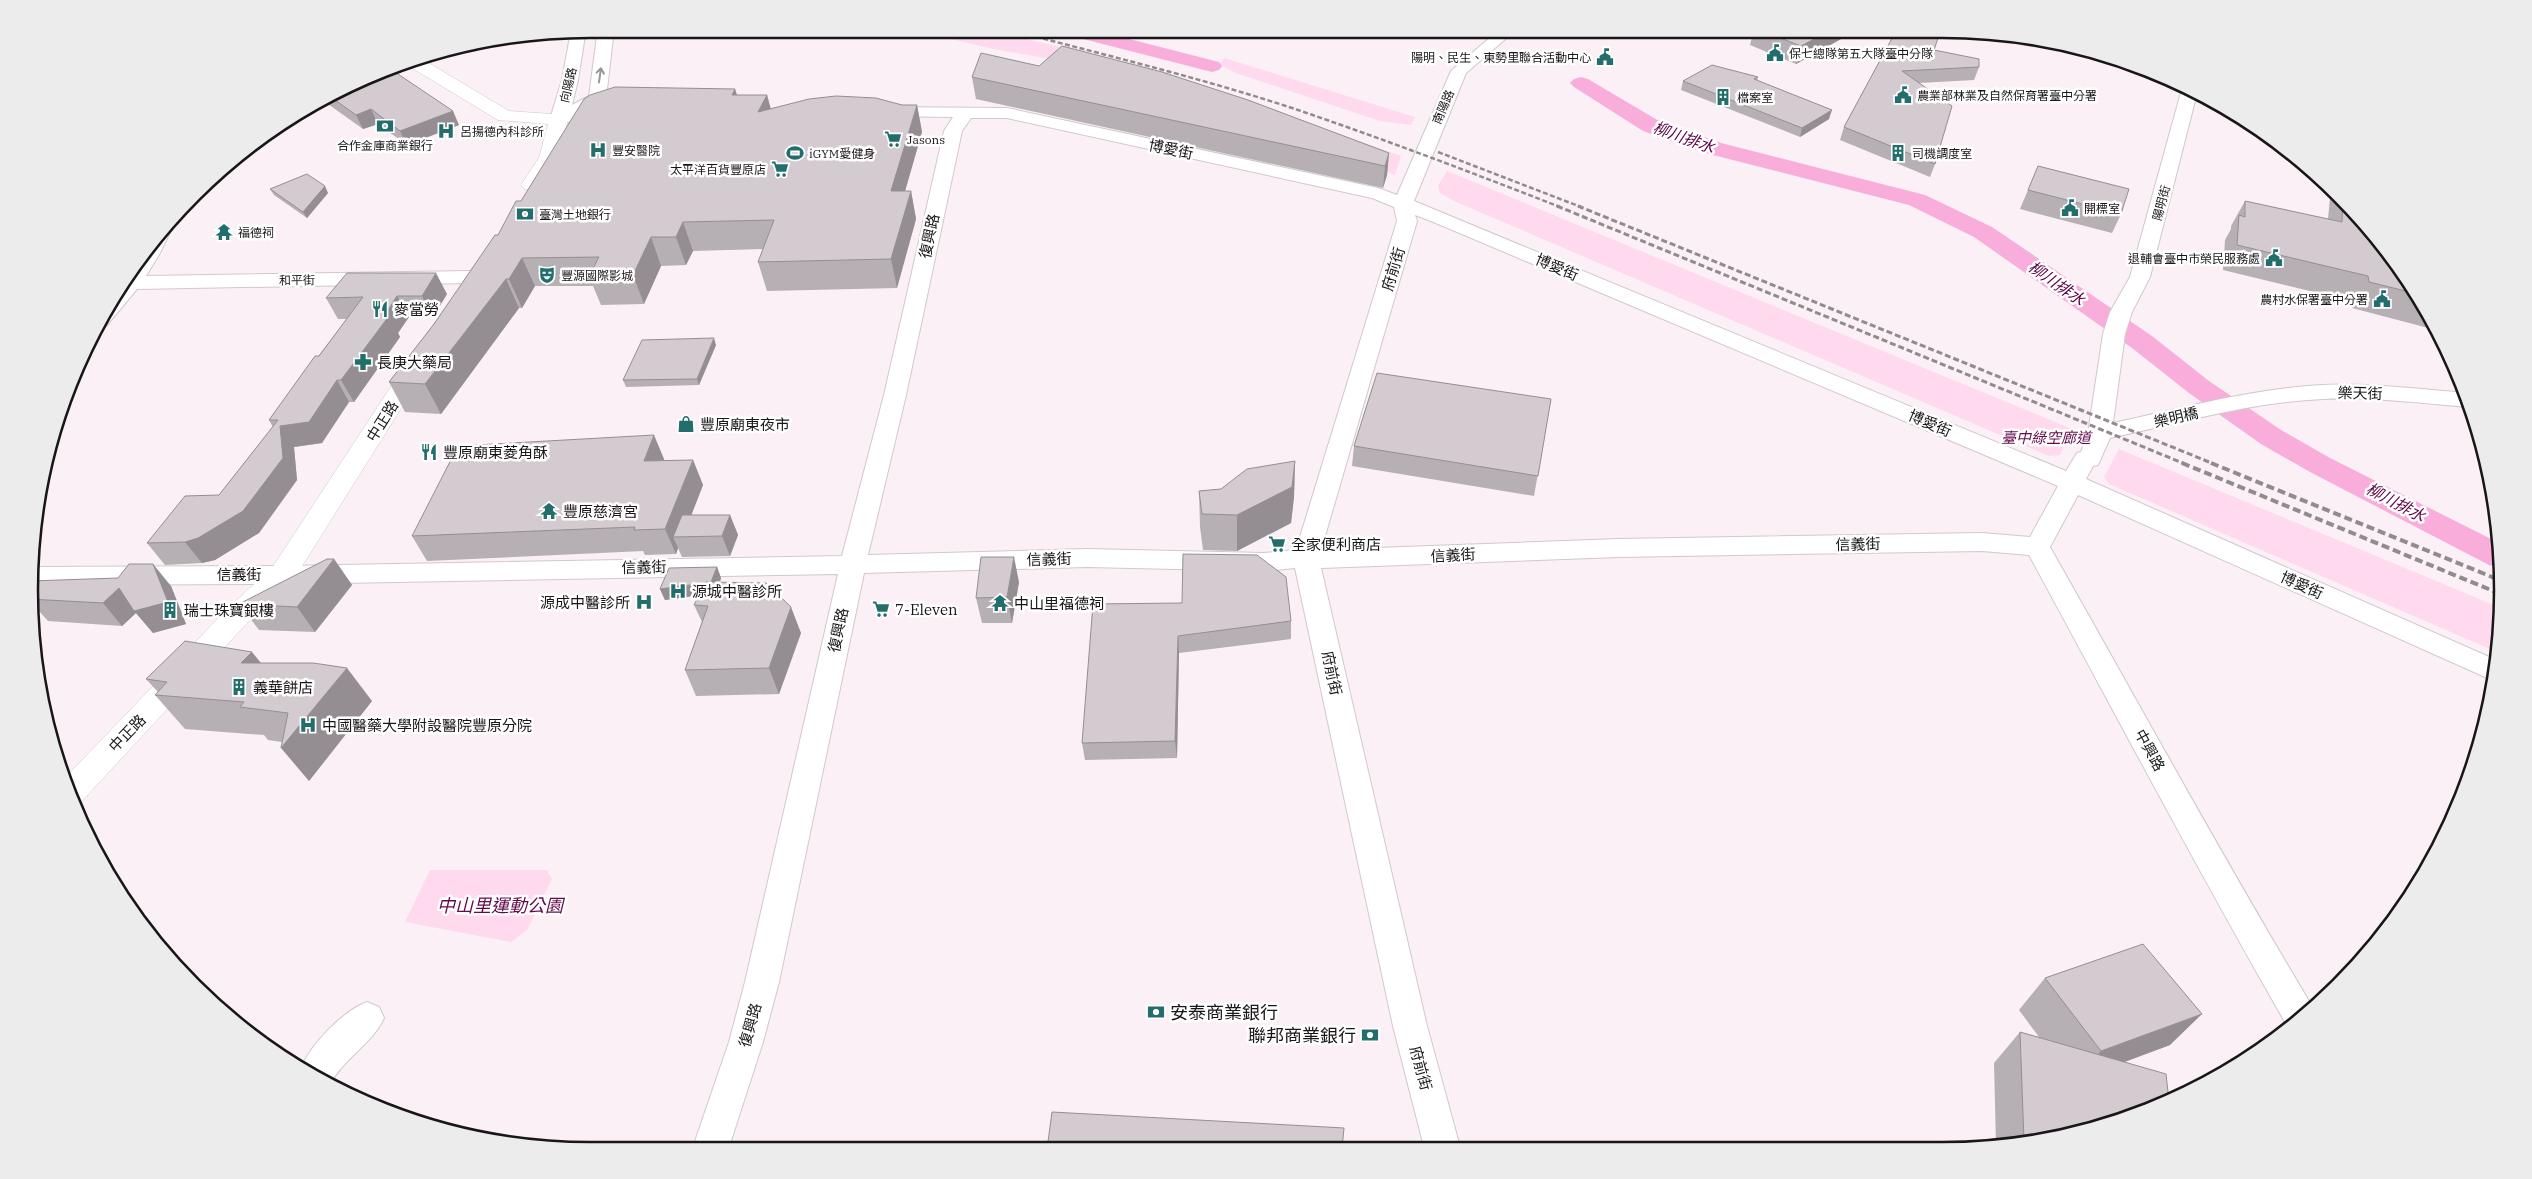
<svg xmlns="http://www.w3.org/2000/svg" width="2532" height="1179" font-family="'IBM Plex Serif','Noto Sans TC',serif">
	<style>
		.green { fill: #ffd9ee }
		.lines { fill: none; stroke-linecap: round; stroke-linejoin: round }
		.canal { fill: #f9addb; fill-rule: evenodd }
		.street-casing { stroke: #d1c8cd; stroke-width: 2 }
		.secondary-casing { stroke: #d1c8cd; stroke-width: 1 }
		.street { fill: #fff; fill-rule: evenodd }
		.secondary { fill: #fff; fill-rule: evenodd }
		.rail-far2 { stroke: #918a8e; stroke-width: 2.5; stroke-dasharray: 5 2.5; stroke-linecap: butt }
		.rail-far1 { stroke: #918a8e; stroke-width: 3; stroke-dasharray: 6 3; stroke-linecap: butt }
		.rail { stroke: #918a8e; stroke-width: 4; stroke-dasharray: 8 4; stroke-linecap: butt }
		.wall { fill: #b6afb3 }
		.shaded-wall { fill: #948e92 }
		.building { fill: #d4cbd0; stroke: #948e92 }
		.oneway { stroke: #989697 }
		.labels { text-anchor: middle; dominant-baseline: central; stroke-width: 5; stroke-linejoin: round; paint-order: stroke }
		.far-poi-label { font-size: 12px; fill: #191618; stroke: #fff; text-anchor: start }
		.far-street-label { font-size: 12px; fill: #191618; stroke: #fff }
		.street-label { font-size: 15px; fill: #191618; stroke: #fff }
		.poi-label { font-size: 15px; fill: #191618; stroke: #fff; text-anchor: start }
		.park-label { font-size: 15px; font-style: italic; fill: #620a4a; stroke: #fff }
		.water-label { font-size: 16px; font-style: italic; fill: #5c0145; stroke: #fff }
		.near-park-label { font-size: 18px; font-style: italic; fill: #620a4a; stroke: #fff }
		.near-poi-label { font-size: 18px; fill: #191618; stroke: #fff; text-anchor: start }
		.rim { fill: none; stroke: #191618; stroke-width: 2.5 }
	</style>
	<rect width="100%" height="100%" fill="#faf0f6"/>
	<g class="green">
		<polygon points="910,29 984,29 1089,54 1236,97 1401,156 1395,175 1331,146 1069,62 993,49"/>
		<polygon points="1958,30 2029,37 2026,44"/>
		<polygon points="1224,58 1415,117 1411,125 1380,121 1236,73 1220,65"/>
		<polygon points="1447,171 2072,429 2060,455 2049,456 1454,201 1440,193 1438,186"/>
		<polygon points="2119,449 2501,608 2497,652 2109,484 2104,477"/>
		<polygon points="430,870 547,870 552,879 527,930 511,942 405,922"/>
	</g>
	<g class="lines">
		<g class="canal">
			<polygon points="1057,29 1090,29 1219,62 1222,66 1219,70 1212,72 1060,33"/>
			<polygon points="1581,77 1588,79 1659,121 1721,143 1925,195 1992,227 2152,336 2209,381 2281,430 2330,458 2499,543 2501,568 2489,565 2310,472 2261,444 2189,393 2132,348 1974,237 1909,205 1705,153 1643,131 1574,87 1570,83 1574,79"/>
		</g>
		<g class="street-casing">
			<g id="street">
				<path d="M586,29L578,80L572,105L589,96L598,29H614L606,98L602,102L616,103L619,107L616,111C597,115 578,120 559,124L553,123L550,119L562,80L571,31Z"/>
				<path d="M1500,29H1517L1466,73L1414,201L2066,471L2077,453L2081,452L2088,433L2103,334L2110,312L2130,277L2183,85L2197,93L2150,277L2132,312L2125,334L2113,423C2182,408 2251,389 2322,385C2370,383 2418,389 2466,393L2470,407H2468C2420,403 2372,397 2323,399C2251,402 2180,423 2110,438L2098,465L2093,466L2086,479L2496,660L2494,681L2078,495L2050,547C2137,700 2221,855 2312,1006L2289,1029C2199,873 2115,713 2029,555L1982,551L1618,557L1321,568L1427,1026L1460,1147H1424L1393,1026L1295,568L1264,571L1087,567L864,573L779,982L763,1042L728,1150H692L729,1042L745,982L838,574L282,584L29,585L31,567L282,566L842,556L884,395L944,131L953,117L884,116L878,115L875,111L878,107L1007,108L1378,188L1397,195L1451,71ZM971,118H1007L1372,198L1394,207L1397,221L1296,550L1264,553L1087,549L868,555L906,395L962,131ZM1415,215L1431,221L2058,486L2030,537L1982,533L1618,539L1321,550L1417,221Z"/>
				<polygon points="167,221 173,226 160,253 146,276 471,271 478,273 481,277 478,281 471,283 137,289 107,325 96,326 104,309"/>
				<path d="M367,1002L379,1007L384,1018C372,1044 344,1058 330,1084L301,1068C311,1044 343,1011 367,1002Z"/>
			</g>
		</g>
		<g class="secondary-casing">
			<g id="secondary">
				<polygon points="417,56 509,111 566,115 568,119 559,158 538,189 524,189 521,185 539,158 548,124 498,120 402,62"/>
				<polygon points="417,357 425,359 429,364 292,582 249,621 80,803 73,805 63,780 229,607 272,568 409,359"/>
			</g>
		</g>
		<use href="#street" class="street"/>
		<use href="#secondary" class="secondary"/>
		<g class="rail-far2">
			<path d="M1007,29C1104,55 1202,78 1298,110C1386,140 1473,173 1560,207"/>
			<polyline points="1438,152 1581,207"/>
		</g>
		<g class="rail-far1">
			<polyline points="1557,206 2185,464"/>
			<polyline points="1578,206 2214,464"/>
		</g>
		<g class="rail">
			<polyline points="2182,463 2503,595"/>
			<polyline points="2211,463 2502,581"/>
		</g>
	</g>
	<g class="wall">
		<polygon points="1754,29 1844,29 1841,39 1796,64 1750,45"/>
		<polygon points="1897,29 1934,50 1979,67 1974,80 1919,83 1935,164 1930,177 1840,140 1844,127"/>
		<polygon points="389,68 459,125 407,145 378,124 363,129 321,99"/>
		<polygon points="972,77 1389,153 1387,175 1383,188 976,99"/>
		<polygon points="1758,77 1757,81 1829,119 1800,137 1681,90 1683,81"/>
		<polygon points="735,89 737,95 767,95 771,109 917,105 922,132 905,191 911,191 916,219 897,288 767,291 758,262 763,249 693,251 686,265 661,266 644,304 601,305 593,286 535,286 522,308 519,308 441,414 405,412 389,382 434,324 498,235 521,201"/>
		<polygon points="2295,157 2312,171 2294,166"/>
		<polygon points="2038,166 2121,214 2112,233 2020,209"/>
		<polygon points="2331,187 2339,193 2409,278 2436,330 2352,308 2351,301 2223,270 2225,240 2231,229 2231,226 2245,201 2328,219"/>
		<polygon points="270,189 328,193 307,218 274,195"/>
		<polygon points="447,294 433,317 409,317 398,333 400,337 354,402 349,402 322,443 294,447 297,480 259,533 215,560 202,563 165,565 147,543 219,495 273,427 269,420 347,319 338,319 326,298"/>
		<polygon points="716,345 699,385 626,387 623,380"/>
		<polygon points="1551,399 1534,496 1352,466 1354,446"/>
		<polygon points="664,459 663,461 693,460 703,485 691,515 730,515 738,535 730,556 682,557 678,548 676,554 645,555 643,551 427,561 412,536"/>
		<polygon points="1295,461 1294,497 1291,523 1237,551 1203,550 1200,527 1199,491 1221,489"/>
		<polygon points="334,559 352,585 315,632 259,630 239,604"/>
		<polygon points="717,567 721,578 720,582 801,633 779,694 696,696 685,670 702,622 694,605 699,595 665,600 660,589"/>
		<polygon points="1019,582 1012,623 982,623 976,598"/>
		<polygon points="171,586 186,624 153,633 136,613 122,626 48,621 30,601 29,589"/>
		<polygon points="1182,603 1291,621 1291,639 1179,653 1177,758 1085,760 1082,743"/>
		<polygon points="261,663 372,701 309,781 282,742 268,740 264,735 185,729 155,695 158,692 146,679"/>
		<polygon points="2045,978 2170,1045 2125,1062 2157,1108 2016,1145 1996,1145 1994,1063 2020,1032 2039,1037 2019,1010"/>
	</g>
	<g class="shaded-wall">
		<polygon points="1833,29 1844,29 1841,39 1796,64 1801,46"/>
		<polygon points="735,89 743,116 732,95"/>
		<polygon points="767,95 774,122 758,112"/>
		<polygon points="917,105 922,132 897,219 891,191"/>
		<polygon points="371,109 378,124 363,129 356,115"/>
		<polygon points="1832,110 1829,119 1800,137 1802,128"/>
		<polygon points="453,111 459,125 407,145 400,131"/>
		<polygon points="1389,153 1387,175 1383,188 1385,166"/>
		<polygon points="325,186 328,193 307,218 303,212"/>
		<polygon points="911,191 916,219 897,288 891,259"/>
		<polygon points="683,222 693,251 686,265 676,237"/>
		<polygon points="651,237 661,266 644,304 633,275"/>
		<polygon points="522,258 535,286 522,308 509,279"/>
		<polygon points="436,273 447,294 433,317 422,296"/>
		<polygon points="506,279 519,308 441,414 425,384"/>
		<polygon points="397,296 409,317 398,333 400,337 354,402 341,380"/>
		<polygon points="714,338 716,345 699,385 697,379"/>
		<polygon points="337,380 349,402 322,443 294,447 297,480 259,533 215,560 202,563 185,542 280,426"/>
		<polygon points="654,435 664,459 655,486 644,461"/>
		<polygon points="693,460 703,485 683,537 673,537 678,548 676,554 665,529"/>
		<polygon points="1295,461 1294,497 1291,523 1237,551 1237,515"/>
		<polygon points="730,515 738,535 730,556 722,536"/>
		<polygon points="1014,557 1019,582 1012,623 1007,597"/>
		<polygon points="334,559 352,585 315,632 297,607"/>
		<polygon points="153,564 171,586 186,624 153,633 136,613 122,626 103,603 119,588"/>
		<polygon points="717,567 721,578 716,593 665,600 660,589"/>
		<polygon points="791,607 801,633 779,694 769,668"/>
		<polygon points="1178,636 1179,653 1177,758 1175,741"/>
		<polygon points="252,652 279,685 241,663"/>
		<polygon points="347,668 372,701 309,781 281,748"/>
		<polygon points="2202,1014 2170,1045 2072,1081 2101,1051"/>
	</g>
	<g class="building">
		<polygon points="1757,29 1833,29 1801,46"/>
		<polygon points="1897,29 1941,29 1934,50 1979,59 1979,67 1902,71 1952,106 1935,164 1844,127"/>
		<polygon points="1062,46 1162,72 1248,100 1389,153 1385,166 972,77 981,53 1039,66"/>
		<polygon points="1712,65 1758,77 1754,79 1832,110 1802,128 1683,81"/>
		<polygon points="389,68 453,111 400,131 371,109 356,115 328,95"/>
		<polygon points="615,87 735,89 732,95 767,95 758,112 809,99 836,96 876,98 902,105 917,105 891,191 911,191 891,259 758,262 774,220 683,222 676,237 651,237 633,275 589,276 599,257 522,258 509,279 506,279 425,384 389,382 434,324 495,235 498,235 516,201 521,201 584,99 590,95"/>
		<polygon points="2038,166 2129,189 2121,214 2028,190"/>
		<polygon points="307,174 325,186 303,212 270,189"/>
		<polygon points="2343,198 2409,278 2418,294 2369,282 2368,276 2237,245 2239,215 2245,217 2245,201 2342,222"/>
		<polygon points="347,273 436,273 422,296 397,296 384,316 389,316 341,380 337,380 309,422 280,426 283,458 243,511 198,538 185,542 147,543 185,496 219,495 278,420 269,420 315,356 319,356 363,297 326,298"/>
		<polygon points="714,338 697,379 623,380 642,340"/>
		<polygon points="1377,373 1551,399 1538,476 1354,446"/>
		<polygon points="654,435 644,461 693,460 665,529 634,530 635,527 412,536 458,446"/>
		<polygon points="1295,461 1292,487 1237,515 1202,514 1199,491 1221,489 1247,469"/>
		<polygon points="682,515 730,515 722,536 673,537"/>
		<polygon points="1183,554 1257,555 1286,577 1291,621 1178,636 1175,741 1082,743 1093,604 1182,603"/>
		<polygon points="981,557 1014,557 1007,597 976,598"/>
		<polygon points="327,559 334,559 297,607 239,604"/>
		<polygon points="129,564 153,564 168,602 134,611 119,588 103,603 29,599 29,589 30,581 118,578"/>
		<polygon points="717,567 711,582 706,582 705,583 660,589 669,568"/>
		<polygon points="706,582 766,583 791,607 769,668 685,670 708,606 694,605"/>
		<polygon points="185,641 252,652 241,663 313,663 347,668 281,748 288,713 240,707 244,702 155,695 167,682 146,679"/>
		<polygon points="2143,944 2202,1014 2101,1051 2045,978"/>
		<polygon points="2020,1032 2166,1074 2169,1101 2157,1108 2027,1142 2024,1141"/>
		<polygon points="1052,1112 1344,1128 1342,1148 1047,1149"/>
	</g>
	<defs><path id="oneway-shaft" d="M-6 0H5M1.5-3L5.5 0L1.5 3" fill="none" stroke-width="1.6" stroke-linecap="round" stroke-linejoin="round" transform="scale(1.25)"/></defs>
	<use class="oneway" href="#oneway-shaft" transform="translate(600 75) rotate(-82)"/>
	<defs>
		<g id="civic-bare" transform="scale(1.35)"><path d="M-.6-6.5H3V-4.5H.6V-3L4-1V1h2V6H-6V1h2V-1L-.6-3ZM-1.2 2.5V6h2.4V2.5Z" fill="#226e6c" stroke="#fff" stroke-width="2.5" paint-order="stroke"/></g>
		<g id="building-bare" transform="scale(1.35)"><path d="M-4-6H4V6H1V3H-1V6H-4ZM-2.5-4.3h1.7v1.8h-1.7ZM.8-4.3h1.7v1.8H.8ZM-2.5-1h1.7V.8h-1.7ZM.8-1h1.7V.8H.8Z" fill="#226e6c" stroke="#fff" stroke-width="2.5" paint-order="stroke"/></g>
		<g id="bank-bare" transform="scale(1.35)"><path d="M-6-4H6V4H-6ZM0-2.3a2.3 2.3 0 1 0 0 4.6a2.3 2.3 0 1 0 0-4.6Z" fill="#226e6c" stroke="#fff" stroke-width="2.5" paint-order="stroke"/></g>
		<g id="hospital-bare" transform="scale(1.35)"><path d="M-5-5h3v3.5h4V-5h3V5h-3V1.5h-4V5h-3Z" fill="#226e6c" stroke="#fff" stroke-width="2.5" paint-order="stroke"/></g>
		<g id="supermarket-bare" transform="scale(1.35)"><path d="M-6-5.5h2.5l.6 2H6L4.5 2H-2.5L-4.4-4H-6ZM-1.5 3.2a1.3 1.3 0 1 0 .1 0ZM3 3.2a1.3 1.3 0 1 0 .1 0Z" fill="#226e6c" stroke="#fff" stroke-width="2.5" paint-order="stroke"/></g>
		<g id="stadium-bare" transform="scale(1.35)"><path d="M0-5a6.5 5 0 1 0 0 10a6.5 5 0 1 0 0-10ZM-3.5-1.8h7v3.6h-7Z" fill="#226e6c" stroke="#fff" stroke-width="2.5" paint-order="stroke"/></g>
		<g id="temple-bare" transform="scale(1.35)"><path d="M0-6L5-2H3V0L6.5 2.5H4V6H1.5V3h-3V6H-4V2.5H-6.5L-3 0V-2H-5Z" fill="#226e6c" stroke="#fff" stroke-width="2.5" paint-order="stroke"/></g>
		<g id="theatre-bare" transform="scale(1.35)"><path d="M-5-5.5Q0-4 5-5.5V0Q5 5 0 6Q-5 5-5 0ZM-3.3-2.5H-1v1.5H-3.3ZM1-2.5H3.3v1.5H1ZM-2.8 1Q0 5.5 2.8 1Z" fill="#226e6c" stroke="#fff" stroke-width="2.5" paint-order="stroke"/></g>
		<g id="restaurant-bare" transform="scale(1.35)"><path d="M-5-6h1v4h1v-4h1v4h1v-4h1v5L-1.5 .5V6h-2V.5L-5-1ZM5-6V6H3V1.5H1.5Q1.5-4 5-6Z" fill="#226e6c" stroke="#fff" stroke-width="2.5" paint-order="stroke"/></g>
		<g id="pharmacy-bare" transform="scale(1.35)"><path d="M-2-6h4v4h4v4h-4v4h-4v-4h-4v-4h4Z" fill="#226e6c" stroke="#fff" stroke-width="2.5" paint-order="stroke"/></g>
		<g id="shop-bare" transform="scale(1.35)"><path d="M-5-2.5h2.3a2.7 3.5 0 0 1 5.4 0H5L5.5 6h-11ZM-1.5-2.5h3a1.5 2.3 0 0 0-3 0Z" fill="#226e6c" stroke="#fff" stroke-width="2.5" paint-order="stroke"/></g>
	</defs>
	<g fill-rule="evenodd">
		<use href="#civic-bare" x="1775" y="53"/>
		<use href="#civic-bare" x="1605" y="57"/>
		<use href="#civic-bare" x="1903" y="95"/>
		<use href="#building-bare" x="1723" y="97"/>
		<use href="#bank-bare" x="385" y="126"/>
		<use href="#hospital-bare" x="446" y="131"/>
		<use href="#supermarket-bare" x="893" y="139"/>
		<use href="#hospital-bare" x="598" y="150"/>
		<use href="#stadium-bare" x="795" y="153"/>
		<use href="#building-bare" x="1898" y="153"/>
		<use href="#supermarket-bare" x="780" y="169"/>
		<use href="#civic-bare" x="2070" y="208"/>
		<use href="#bank-bare" x="525" y="214"/>
		<use href="#temple-bare" x="224" y="232"/>
		<use href="#civic-bare" x="2274" y="258"/>
		<use href="#theatre-bare" x="547" y="275"/>
		<use href="#civic-bare" x="2382" y="299"/>
		<use href="#restaurant-bare" x="380" y="309"/>
		<use href="#pharmacy-bare" x="363" y="362"/>
		<use href="#shop-bare" x="686" y="424"/>
		<use href="#restaurant-bare" x="429" y="452"/>
		<use href="#temple-bare" x="549" y="511"/>
		<use href="#supermarket-bare" x="1277" y="544"/>
		<use href="#hospital-bare" x="678" y="591"/>
		<use href="#hospital-bare" x="644" y="602"/>
		<use href="#temple-bare" x="1000" y="603"/>
		<use href="#supermarket-bare" x="881" y="609"/>
		<use href="#building-bare" x="170" y="610"/>
		<use href="#building-bare" x="239" y="687"/>
		<use href="#hospital-bare" x="308" y="725"/>
		<use href="#bank-bare" x="1156" y="1012"/>
		<use href="#bank-bare" x="1370" y="1035"/>
	</g>
	<g class="labels">
		<g class="far-poi-label">
			<text x="1789" y="53">保七總隊第五大隊臺中分隊</text>
			<text x="1591" y="57" text-anchor="end">陽明、民生、東勢里聯合活動中心</text>
			<text x="1917" y="95">農業部林業及自然保育署臺中分署</text>
			<text x="1737" y="97">檔案室</text>
			<text x="460" y="131">呂揚德內科診所</text>
			<text x="907" y="139">Jasons</text>
			<text x="385" y="145" text-anchor="middle">合作金庫商業銀行</text>
			<text x="612" y="150">豐安醫院</text>
			<text x="809" y="153">iGYM愛健身</text>
			<text x="1912" y="153">司機調度室</text>
			<text x="766" y="169" text-anchor="end">太平洋百貨豐原店</text>
			<text x="2084" y="208">開標室</text>
			<text x="539" y="214">臺灣土地銀行</text>
			<text x="238" y="232">福德祠</text>
			<text x="2260" y="258" text-anchor="end">退輔會臺中市榮民服務處</text>
			<text x="561" y="275">豐源國際影城</text>
			<text x="2368" y="299" text-anchor="end">農村水保署臺中分署</text>
		</g>
		<g class="far-street-label">
			<text transform="translate(568 85) rotate(-77)">向陽路</text>
			<text transform="translate(1443 107) rotate(-67)">南陽路</text>
			<text transform="translate(2161 203) rotate(-75)">陽明街</text>
			<text transform="translate(297 280) rotate(-1)">和平街</text>
		</g>
		<g class="street-label">
			<text transform="translate(1171 149) rotate(12)">博愛街</text>
			<text transform="translate(929 236) rotate(-78)">復興路</text>
			<text transform="translate(1557 267) rotate(23)">博愛街</text>
			<text transform="translate(1393 269) rotate(-73)">府前街</text>
			<text transform="translate(2360 393) rotate(1)">樂天街</text>
			<text transform="translate(2176 417) rotate(-13)">樂明橋</text>
			<text transform="translate(382 421) rotate(-58)">中正路</text>
			<text transform="translate(1930 423) rotate(23)">博愛街</text>
			<text transform="translate(1858 544) rotate(-1)">信義街</text>
			<text transform="translate(1453 555) rotate(-3)">信義街</text>
			<text transform="translate(1049 559) rotate(-2)">信義街</text>
			<text transform="translate(644 567) rotate(-1)">信義街</text>
			<text x="239" y="574">信義街</text>
			<text transform="translate(2302 585) rotate(24)">博愛街</text>
			<text transform="translate(838 630) rotate(-78)">復興路</text>
			<text transform="translate(1332 673) rotate(78)">府前街</text>
			<text transform="translate(127 733) rotate(-46)">中正路</text>
			<text transform="translate(2150 750) rotate(61)">中興路</text>
			<text transform="translate(750 1025) rotate(-74)">復興路</text>
			<text transform="translate(1421 1068) rotate(75)">府前街</text>
		</g>
		<g class="poi-label">
			<text x="394" y="309">麥當勞</text>
			<text x="377" y="362">長庚大藥局</text>
			<text x="700" y="424">豐原廟東夜市</text>
			<text x="443" y="452">豐原廟東菱角酥</text>
			<text x="563" y="511">豐原慈濟宮</text>
			<text x="1291" y="544">全家便利商店</text>
			<text x="692" y="591">源城中醫診所</text>
			<text x="630" y="602" text-anchor="end">源成中醫診所</text>
			<text x="1014" y="603">中山里福德祠</text>
			<text x="895" y="609">7-Eleven</text>
			<text x="184" y="610">瑞士珠寶銀樓</text>
			<text x="253" y="687">義華餅店</text>
			<text x="322" y="725">中國醫藥大學附設醫院豐原分院</text>
		</g>
		<g class="park-label">
			<text x="2046" y="437">臺中綠空廊道</text>
		</g>
		<g class="water-label">
			<text transform="translate(1684 137) rotate(20)">柳川排水</text>
			<text transform="translate(2057 283) rotate(35)">柳川排水</text>
			<text transform="translate(2396 502) rotate(28)">柳川排水</text>
		</g>
		<g class="near-park-label">
			<text x="500" y="905">中山里運動公園</text>
		</g>
		<g class="near-poi-label">
			<text x="1170" y="1012">安泰商業銀行</text>
			<text x="1356" y="1035" text-anchor="end">聯邦商業銀行</text>
		</g>
	</g>
	<path d="M0 0H2532V1179H0ZM590 38H1942A552 552 0 0 1 2494 590V590A552 552 0 0 1 1942 1142H590A552 552 0 0 1 38 590V590A552 552 0 0 1 590 38Z" fill="#edeced" fill-rule="evenodd"/>
	<path class="rim" d="M590 38H1942A552 552 0 0 1 2494 590V590A552 552 0 0 1 1942 1142H590A552 552 0 0 1 38 590V590A552 552 0 0 1 590 38Z"/>
</svg>
